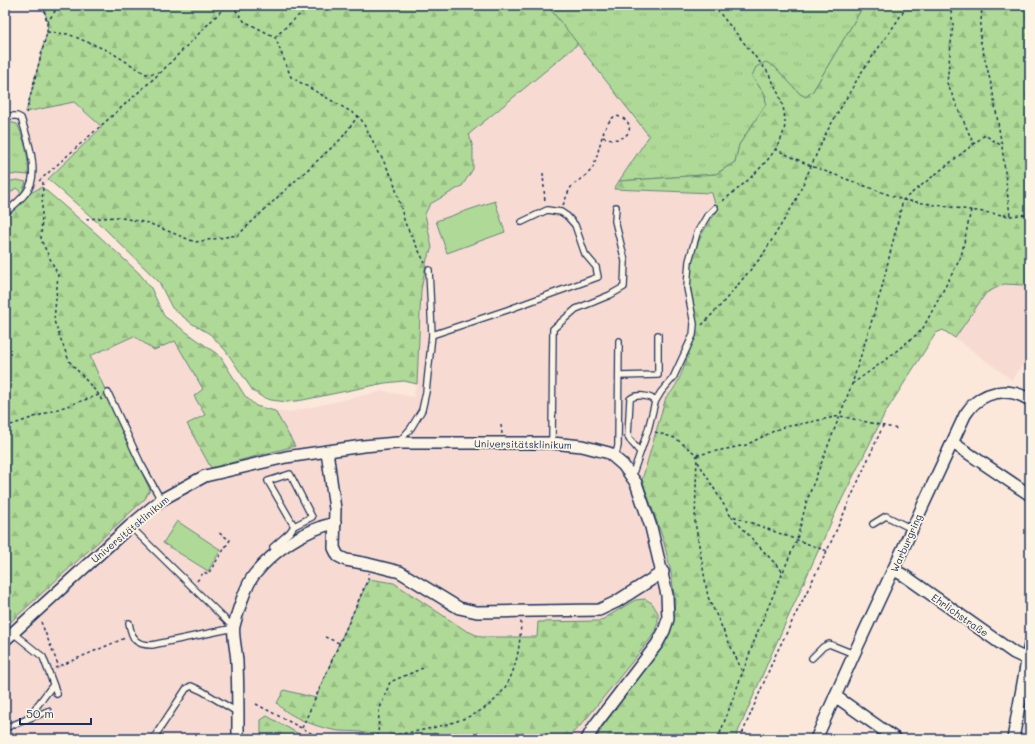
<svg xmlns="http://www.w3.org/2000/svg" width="1035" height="744" font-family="Mali,sans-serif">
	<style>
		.built { fill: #f7dbd2 }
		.grass { fill: url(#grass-tufts); stroke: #65847a }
		.forest { fill: url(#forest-firs); stroke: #65847a }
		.pitch { fill: #afd996; stroke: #65847a }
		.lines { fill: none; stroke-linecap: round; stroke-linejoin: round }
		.service-casing { stroke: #1b2f5e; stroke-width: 8 }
		.minor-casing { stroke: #1b2f5e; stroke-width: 14 }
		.path { stroke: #1b2f5e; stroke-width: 1.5; stroke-dasharray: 3 3; stroke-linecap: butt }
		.service { stroke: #fcf5e5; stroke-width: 5.5 }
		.minor { stroke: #fcf5e5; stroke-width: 11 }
		.labels { text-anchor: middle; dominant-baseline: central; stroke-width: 3.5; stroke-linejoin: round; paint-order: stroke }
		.street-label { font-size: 10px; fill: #1b2f5e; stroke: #fcf5e5 }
	</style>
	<defs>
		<pattern id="grass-tufts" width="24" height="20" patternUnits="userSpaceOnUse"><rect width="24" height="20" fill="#afd996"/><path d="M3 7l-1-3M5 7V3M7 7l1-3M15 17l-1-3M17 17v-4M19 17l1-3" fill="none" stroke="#96bb84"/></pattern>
		<pattern id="forest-firs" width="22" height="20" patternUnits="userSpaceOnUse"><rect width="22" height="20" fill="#afd996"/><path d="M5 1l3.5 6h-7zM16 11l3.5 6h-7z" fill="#96bb84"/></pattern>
	</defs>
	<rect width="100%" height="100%" fill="#fbe8db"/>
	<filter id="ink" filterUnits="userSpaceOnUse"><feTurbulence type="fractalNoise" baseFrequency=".025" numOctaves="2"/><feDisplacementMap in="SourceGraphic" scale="8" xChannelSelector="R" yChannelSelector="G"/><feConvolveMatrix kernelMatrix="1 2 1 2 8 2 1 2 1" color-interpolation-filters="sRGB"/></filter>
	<g filter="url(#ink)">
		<g class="built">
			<polygon points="578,44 650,136 614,189 713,193 717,212 703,231 693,259 691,272 691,289 696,324 693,340 674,389 666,397 642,480 663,539 671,572 675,602 673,618 660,646 603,726 596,739 5,739 5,119 26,112 74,102 100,125 102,127 42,187 98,235 139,273 151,288 164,316 220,356 245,396 256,406 275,411 289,412 383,391 413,397 417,384 421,290 427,259 432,248 425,215 430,204 462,186 474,158 473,148 469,134"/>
			<polygon points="1004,284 1023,285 1030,290 1030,354 1012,380 955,338 986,293"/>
		</g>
		<g class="grass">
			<polygon points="547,5 864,5 813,91 806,97 800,94 775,67 752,76 765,95 766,104 739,145 735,162 716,174 619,181 649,136"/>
			<path d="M5,121L17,124C24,136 30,162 28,175L17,174L5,176Z"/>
			<polygon points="17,180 26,182 22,193 16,188 5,198 5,182"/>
		</g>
		<g class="forest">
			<polygon points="43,5 547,5 578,44 469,134 473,148 473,169 462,186 430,204 425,214 432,248 427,259 421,290 417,384 404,381 385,383 303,400 287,402 271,400 262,397 253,391 226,351 210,334 191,323 172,308 159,282 104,228 48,179 102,127 74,102 26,112 47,32 48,23"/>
			<path d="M864,5H1030V290L1023,285L1004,284L986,293L955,338L943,330L936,333L885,413L839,505L771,655L735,739H596L603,726L660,646L673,618L675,602L671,572L663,539L642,480L666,397C669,395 672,392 674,388C682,377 694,339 696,325C697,313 692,300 691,289C688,261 699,233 717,212L712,193L614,189L619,181L716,174L735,162L739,145L766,104L765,95L752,76L756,67L766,62L775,67L800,94L806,97L813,91Z"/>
			<polygon points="42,187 98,235 139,273 151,288 164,316 220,356 245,396 256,406 275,411 295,446 211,468 187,424 205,415 194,396 203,389 175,341 154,350 134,336 90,356 150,490 145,499 5,627 5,217 32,192"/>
			<path d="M369,579L394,583L465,630L481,637H537L538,622L600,621L635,600L645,599L652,603L658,613V623L652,637L582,724L568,737L560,739H378C368,730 352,732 339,731C322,729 287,717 277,703L284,690L316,698L339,643Z"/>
			<polygon points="267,716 308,739 261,739 261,720"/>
		</g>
		<g class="pitch">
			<polygon points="495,201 505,232 447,253 436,221"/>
			<polygon points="177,521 221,550 208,571 163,543"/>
		</g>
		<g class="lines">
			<g class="service-casing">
				<g id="service">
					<path d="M5,116H17L21,118C27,136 39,170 29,188C24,198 13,206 5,213"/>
					<polyline points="432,335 507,310 598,277 596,267 585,254 575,225 567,216 561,212 547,210 522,222"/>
					<polyline points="619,376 658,375 658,335"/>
					<polyline points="108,393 140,462 161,500"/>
					<polyline points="398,443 411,428 422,410 426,392 432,335 429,270"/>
					<polyline points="552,443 553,329 576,309 610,295 624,287 625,261 615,221 616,207"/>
					<path d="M640,452L629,439L628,436L630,399C636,394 651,395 655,402"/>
					<polyline points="615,457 618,446 619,341"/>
					<polyline points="632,476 648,430 655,402 661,392 673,378 693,335 694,324 687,288 689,261 697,233 707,216 715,208"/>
					<polyline points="873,524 886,516 912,529"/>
					<polyline points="130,526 233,627"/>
					<polyline points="277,552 273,547 290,532 294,526 268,481 290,474 312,517 294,526"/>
					<path d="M129,623C132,639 135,645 152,645L234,628"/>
					<polyline points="13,633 43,657 57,694"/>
					<polyline points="812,658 823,647 829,644 854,654"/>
					<polyline points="27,719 53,685"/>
					<polyline points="5,728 48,711"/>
					<polyline points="153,739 186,689 191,686 202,691 237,712"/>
				</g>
			</g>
			<g class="minor-casing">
				<g id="minor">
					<polyline points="953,443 1030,495"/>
					<polyline points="327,451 335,509 334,548 338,556 346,560 368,564 400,572 459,608 477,612 599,610 616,602 663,572"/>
					<polyline points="894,570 905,576 1014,653 1027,659"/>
					<polyline points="5,640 130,526 161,500 205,476 286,457 363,446 397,443 552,443 582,446 609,453 623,465 636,483 651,527 667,595 668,619 664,631 657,644 595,725 587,739"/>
					<polyline points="835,696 896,739"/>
					<path d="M238,739C238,714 238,688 237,663C237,653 232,634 234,626C237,613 246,585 254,575C274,550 304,530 335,523"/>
					<path d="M816,739L854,654L965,415C968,411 971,406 975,403C991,389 1013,389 1030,400"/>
					<polyline points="1013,739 1030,644"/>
				</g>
			</g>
			<g class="path">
				<polyline points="232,5 244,21 275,37 291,77 358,116 361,119 393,179 405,223 425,263"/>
				<path d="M713,5L767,71C776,87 785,104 785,123C784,153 742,186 720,203"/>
				<polyline points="950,5 953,24 947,83 974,145"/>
				<polyline points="982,5 980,39 992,88 1002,146 1010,216"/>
				<polyline points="47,23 59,5"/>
				<polyline points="47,32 68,34 109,51 146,74 159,73"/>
				<polyline points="275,37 310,5"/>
				<polyline points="26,113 47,32 47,23 43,5"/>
				<polyline points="775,149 811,166 903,200 1010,216 1030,214"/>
				<polyline points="543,173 545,203"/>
				<polyline points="39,181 160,73 227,5"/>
				<polyline points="43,182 41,240 58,275 54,321 69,361 99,395 102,401"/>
				<path d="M563,205C566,199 568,191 572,186C579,179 589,175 593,167C600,152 601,125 615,116C633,118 634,135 619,139C614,140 608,138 602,137"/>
				<polyline points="86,219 117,217 148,223 195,242 238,235 281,194 341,139 358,116"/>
				<polyline points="702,325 720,306 762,256 795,202 826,133 861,73 898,20 907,5"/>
				<polyline points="852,384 884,361 922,330 961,257 971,210"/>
				<polyline points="501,425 502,434"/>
				<polyline points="5,427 99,395"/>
				<polyline points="655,432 675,438 697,455 695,522 708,597 743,673"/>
				<polyline points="697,455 746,445 780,428 840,416 898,429"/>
				<polyline points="698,462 730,515 827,551"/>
				<polyline points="731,516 783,572"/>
				<polyline points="197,581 204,572 208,574 230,540 219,533"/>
				<polyline points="41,622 59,667"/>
				<polyline points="325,637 339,643"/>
				<polyline points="55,668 125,638"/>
				<path d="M423,668L390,682L379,711L378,738C411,732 462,726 489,705C515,685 520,651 521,621"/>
				<polyline points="256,704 322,739"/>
				<polyline points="302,728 368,579 368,573"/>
				<polyline points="1024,737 1030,738"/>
				<polyline points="350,739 378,738 378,739"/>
				<polyline points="718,739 758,631 797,539 807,500 852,384 881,291 903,200 985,135 1002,146"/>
				<polyline points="740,739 775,656 827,551 883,426"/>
			</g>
			<use href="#service" class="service"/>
			<use href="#minor" class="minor"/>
		</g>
	</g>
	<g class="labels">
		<g class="street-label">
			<text transform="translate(523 444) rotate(1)">Universitätsklinikum</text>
			<text transform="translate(130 529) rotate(-40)">Universitätsklinikum</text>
			<text transform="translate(906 543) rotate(-66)">Warburgring</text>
			<text transform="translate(960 615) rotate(35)">Ehrlichstraße</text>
		</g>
	</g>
	<rect width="1035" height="744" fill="none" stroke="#fcf5e5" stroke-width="20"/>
	<rect x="10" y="10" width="1015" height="724" fill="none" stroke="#1b2f5e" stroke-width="1.5" filter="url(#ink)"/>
	<path d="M20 718v6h71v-6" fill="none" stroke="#1b2f5e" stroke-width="2"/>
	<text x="26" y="718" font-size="12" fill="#1b2f5e" stroke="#fcf5e5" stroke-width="3" paint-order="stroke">50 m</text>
</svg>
